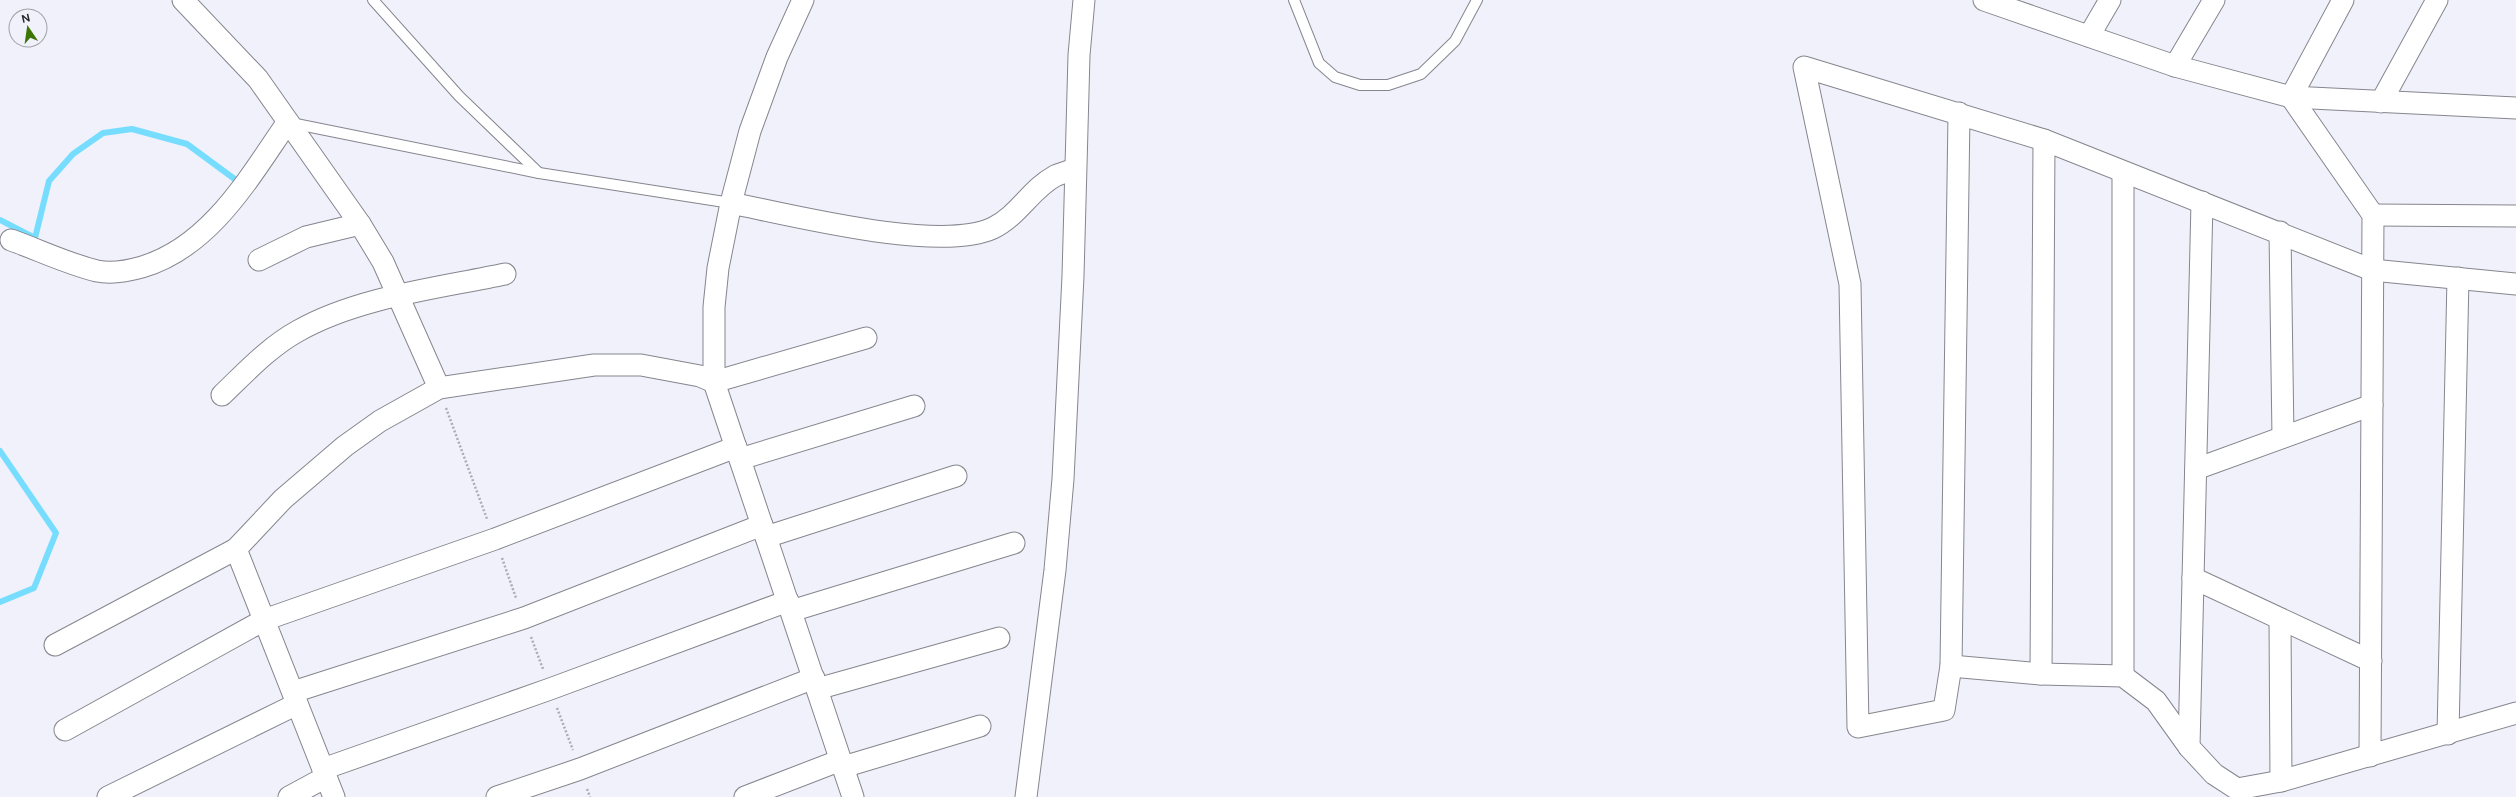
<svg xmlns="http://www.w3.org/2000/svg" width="2516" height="797" font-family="Figtree,sans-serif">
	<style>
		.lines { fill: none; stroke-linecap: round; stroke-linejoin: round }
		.stream { stroke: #76ddfe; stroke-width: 6 }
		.lane-casing { stroke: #85868e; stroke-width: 12 }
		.street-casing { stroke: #85868e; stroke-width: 23 }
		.path { stroke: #acadb4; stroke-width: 2.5; stroke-dasharray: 2 2; stroke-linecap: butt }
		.lane { stroke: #fff; stroke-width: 10 }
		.street { stroke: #fff; stroke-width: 21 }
	</style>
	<rect width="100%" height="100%" fill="#f0f1fa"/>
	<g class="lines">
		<g class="stream">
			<polyline points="0,220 35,238 49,181 73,154 103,133 132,129 187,144 240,183"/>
			<polyline points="0,451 56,533 34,588 0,602"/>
		</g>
		<g class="lane-casing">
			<g id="lane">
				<polyline points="373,0 459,96 539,173"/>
				<polyline points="1294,0 1319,63 1335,77 1360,85 1388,85 1421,74 1455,41 1477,0"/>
				<polyline points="291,123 539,173 731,203"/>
			</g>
		</g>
		<g class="street-casing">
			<g id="street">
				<polyline points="183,0 258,79 360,224 383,262 439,388"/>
				<polyline points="803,0 777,57 750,131 731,203 718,268 714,307 714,382 853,797"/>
				<polyline points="1984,0 2175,66 2291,97 2516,108"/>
				<polyline points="2343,0 2291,97 2373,215 2370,756"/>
				<polyline points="2089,36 2110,0"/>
				<polyline points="2175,66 2214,0"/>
				<polyline points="2381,102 2437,0"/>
				<polyline points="1959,113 1951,666 1944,710 1858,727 1850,284 1804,67 2044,140 2372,270 2516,284"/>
				<polyline points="2123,172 2123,676"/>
				<path d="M731,203C791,215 940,253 993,228C1018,216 1031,189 1055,176C1062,173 1069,171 1075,169"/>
				<polyline points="2373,215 2516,216"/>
				<polyline points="2280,232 2283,437"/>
				<path d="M11,240C39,250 68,264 97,271C111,274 128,271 142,267C210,247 249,178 287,123"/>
				<polyline points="259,260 306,237 360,224"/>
				<path d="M222,395C246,372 269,347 298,331C358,297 439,288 505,274"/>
				<polyline points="740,459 914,406"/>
				<polyline points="2196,469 2372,405"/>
				<polyline points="766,537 956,476"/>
				<polyline points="2193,578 2371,661"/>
				<polyline points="791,611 1014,543"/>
				<polyline points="2280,619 2281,781"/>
				<polyline points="55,645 236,549"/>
				<polyline points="1951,666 2041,674 2123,676 2156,701 2189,747 2214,774 2237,789 2281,781 2516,713"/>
				<polyline points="2041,674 2044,140"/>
				<polyline points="817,689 999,638"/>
				<polyline points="293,692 524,618 762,525"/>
				<polyline points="65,730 264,620 495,539 736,447"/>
				<polyline points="2448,734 2458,278"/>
				<polyline points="2189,747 2202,202"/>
				<polyline points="843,767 980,726"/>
				<polyline points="323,769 550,689 788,601"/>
				<polyline points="108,797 297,704"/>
				<polyline points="289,797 326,777"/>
				<polyline points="334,797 236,549 283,499 345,446 380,421 439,388 594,365 641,365 700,376 714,382 866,338"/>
				<polyline points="497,797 580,769 814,678"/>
				<polyline points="745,797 841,760"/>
				<polyline points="1026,797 1055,570 1063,479 1073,276 1079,55 1084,0"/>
			</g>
		</g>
		<g class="path">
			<polyline points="446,408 487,519"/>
			<polyline points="502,558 516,598"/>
			<polyline points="531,637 543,669"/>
			<polyline points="557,708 573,750"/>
			<polyline points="587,789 590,797"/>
		</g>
		<use href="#lane" class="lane"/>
		<use href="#street" class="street"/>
	</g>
	<g transform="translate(28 28) rotate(347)"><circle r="19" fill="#f0f1fa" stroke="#a0a1a8"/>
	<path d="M0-3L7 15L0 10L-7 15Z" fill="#3d7505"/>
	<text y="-6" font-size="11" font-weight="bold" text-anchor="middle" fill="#29292c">N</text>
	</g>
</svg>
